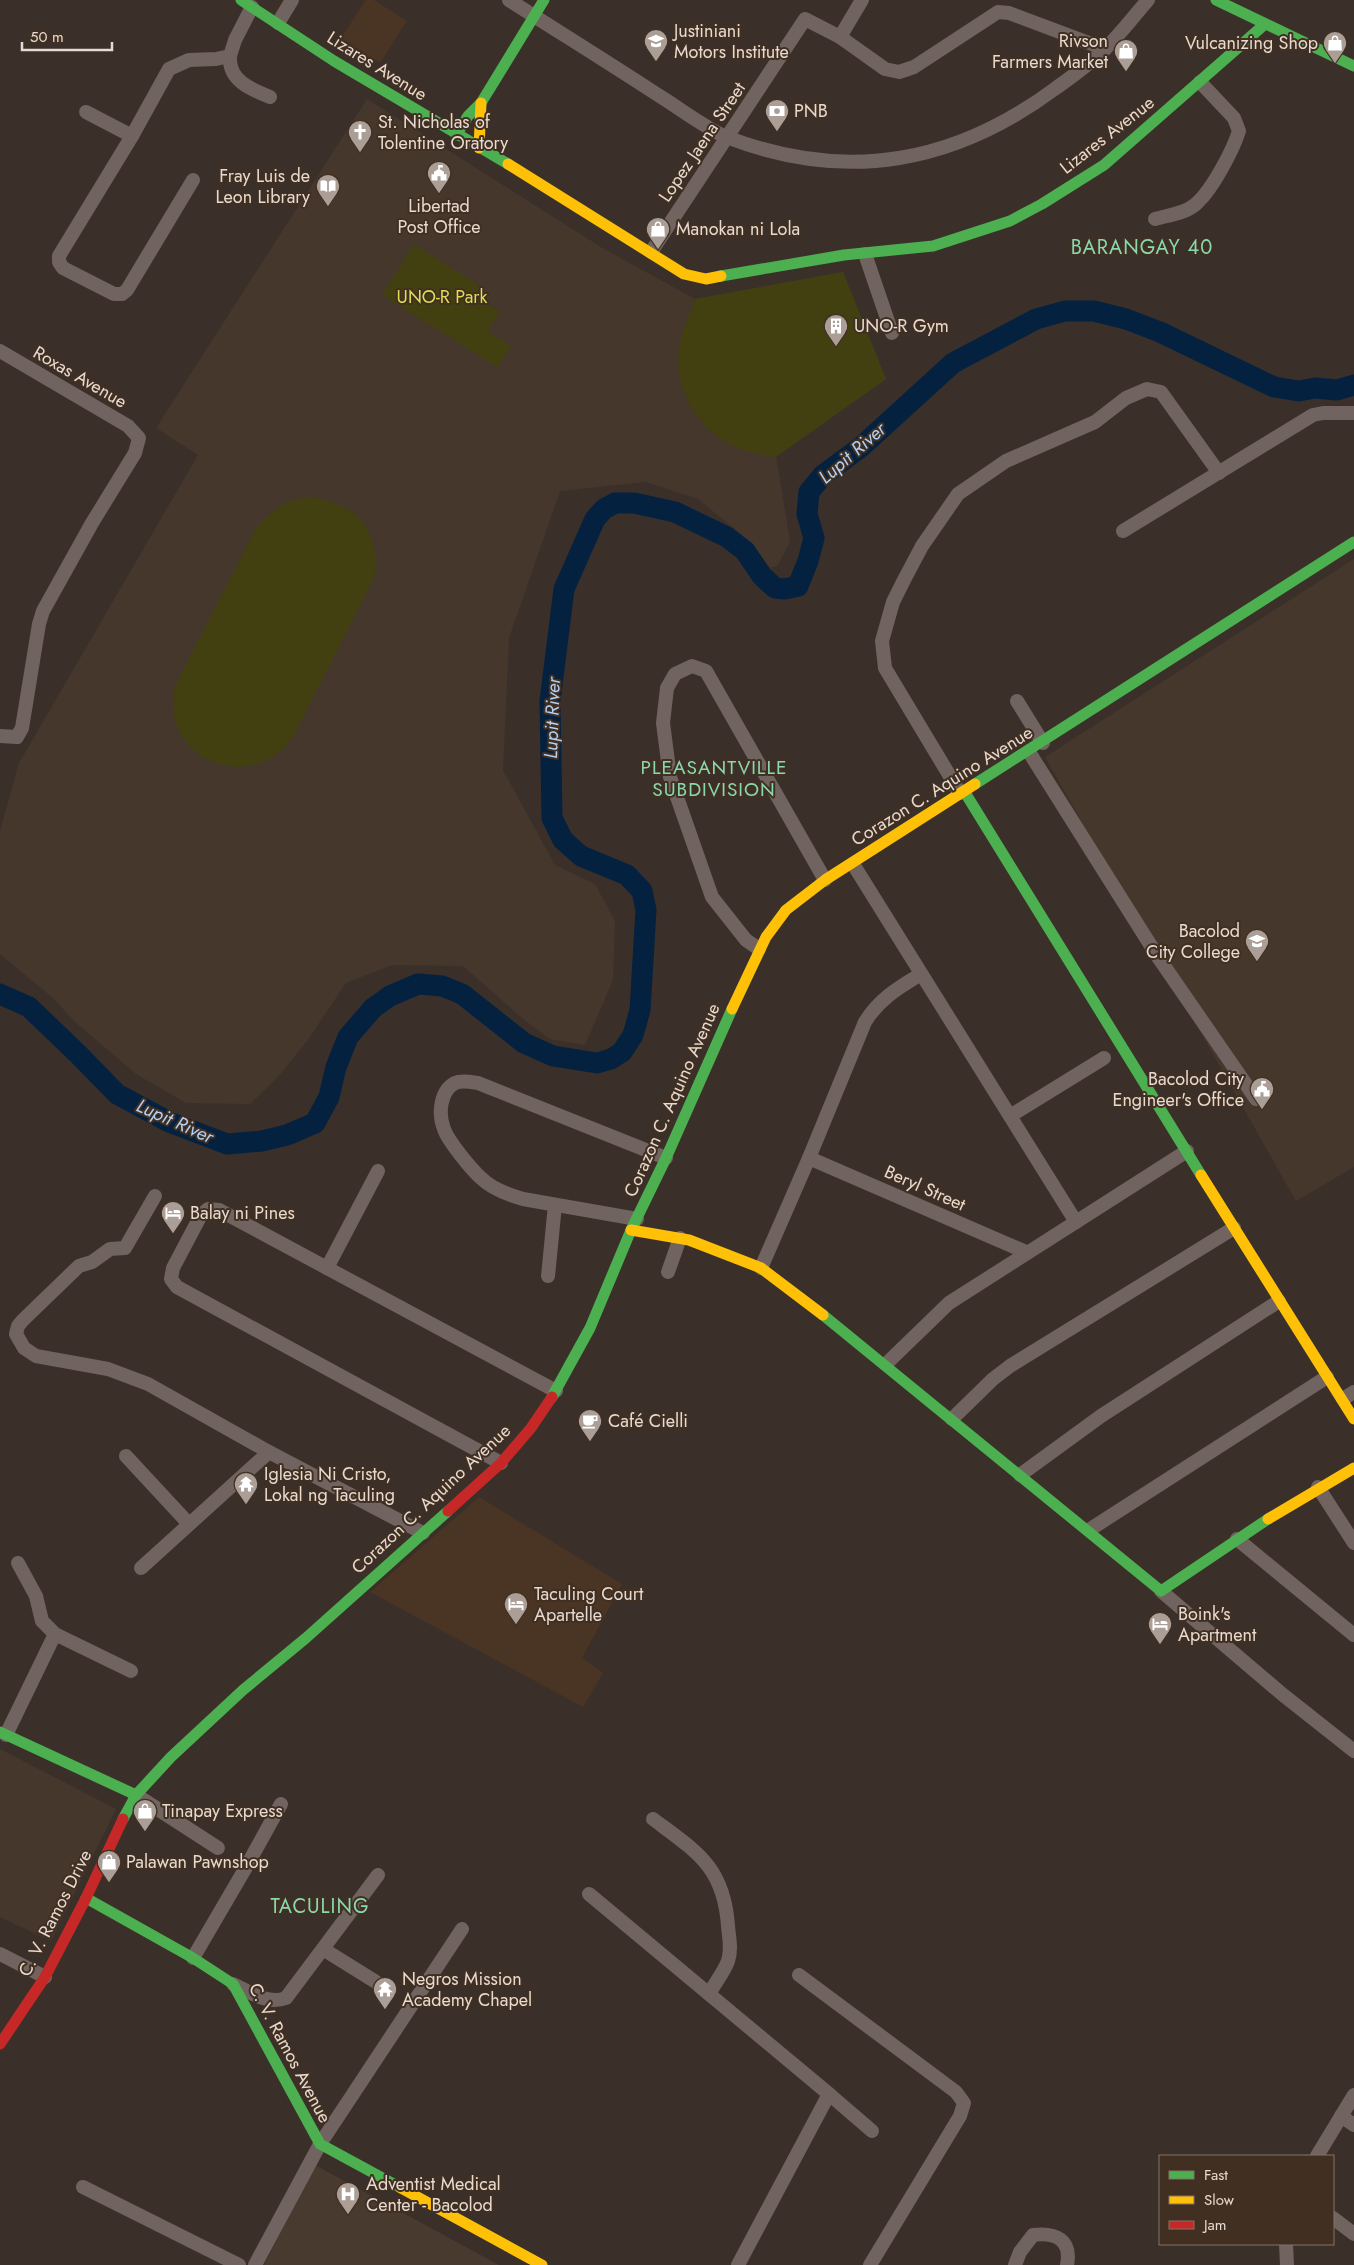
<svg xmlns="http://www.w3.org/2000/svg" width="1354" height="2265" font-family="Jost,sans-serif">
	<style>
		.built { fill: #4a3424 }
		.education { fill: #46372c }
		.medical { fill: #483a2f }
		.green { fill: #424010 }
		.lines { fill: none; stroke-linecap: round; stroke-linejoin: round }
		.river { stroke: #052140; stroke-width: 21 }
		.street { stroke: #71635f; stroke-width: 14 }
		.fast { stroke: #4caf50; stroke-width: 11 }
		.slow { stroke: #ffc107; stroke-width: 11 }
		.jam { stroke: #c62828; stroke-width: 11 }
		.labels { text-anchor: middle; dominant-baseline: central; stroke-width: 4; stroke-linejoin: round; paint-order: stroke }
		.poi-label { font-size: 18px; fill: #e6dad1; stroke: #412f22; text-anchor: start }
		.street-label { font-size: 18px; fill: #e6dad1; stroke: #412f22 }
		.park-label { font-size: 18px; fill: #dcde54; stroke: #412f22 }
		.water-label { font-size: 19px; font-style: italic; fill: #b1d1f7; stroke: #412f22 }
		.neighbourhood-label { font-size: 19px; letter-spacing: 1px; fill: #88d9b0; stroke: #412f22 }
		.quarter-label { font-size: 20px; letter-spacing: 1px; fill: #88d9b0; stroke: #412f22 }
	</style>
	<rect width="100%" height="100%" fill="#3a3029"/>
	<g class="built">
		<polygon points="366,0 374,0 407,21 380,63 341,38"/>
		<polygon points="479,1497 622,1584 582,1658 603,1673 583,1707 370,1592"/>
	</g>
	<g class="education">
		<polygon points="367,99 604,249 695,299 843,272 886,379 776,456 790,541 778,565 770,568 742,535 698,499 646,482 560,491 509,638 503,770 555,865 595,884 615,921 613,980 585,1045 550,1039 522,1018 463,966 392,965 346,983 307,1041 277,1078 250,1104 186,1103 136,1074 75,1022 53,998 0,954 0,831 19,763 198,455 156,428"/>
		<polygon points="1354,559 1354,1167 1296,1201 1045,757"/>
		<polygon points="0,1749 116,1809 51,1941 0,1917"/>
	</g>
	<polygon class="medical" points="315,2165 499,2265 264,2265"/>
	<g class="green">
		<polygon points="414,244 480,286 474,295 500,312 487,331 511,346 497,367 382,295"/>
		<path d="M843,272L886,379L776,457C761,454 746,452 732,445C694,427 672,384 680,343C683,328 690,314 695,299Z"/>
		<path d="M312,497C358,505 381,530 374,578L293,737C287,744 282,751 274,756C238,780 187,762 175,720C172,708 173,697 175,686L256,528C272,509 287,499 312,497Z"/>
	</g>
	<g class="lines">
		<polyline class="river" points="0,994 29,1007 78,1054 117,1094 169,1122 227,1144 262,1141 287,1135 315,1123 329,1097 336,1067 348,1037 373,1008 390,996 418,984 442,986 462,994 524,1043 553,1056 597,1063 611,1059 622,1052 633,1035 640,1010 646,910 642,891 627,875 581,856 563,840 552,818 550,701 564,589 595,519 604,509 615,503 634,503 675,512 727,537 745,551 762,576 775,588 785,589 798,586 808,561 814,538 807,514 809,492 823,475 861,447 953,363 1036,319 1065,311 1094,311 1126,319 1160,332 1274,387 1299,391 1315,388 1337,390 1354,385"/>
		<g class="street">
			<path d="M509,0C559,32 609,63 658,95C678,107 709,131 729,138C848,183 955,163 1056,88C1073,76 1091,63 1106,48C1121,33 1134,16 1148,0"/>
			<polyline points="278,23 292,0"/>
			<polyline points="840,37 862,0"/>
			<path d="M230,56C228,80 250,89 270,97"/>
			<polyline points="86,112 132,136"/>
			<polyline points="193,180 127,290 122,294 114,294 63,268 59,262 59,256 132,136 169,69 189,60 216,59 230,56 235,40 252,7"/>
			<path d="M1155,219C1169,215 1188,213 1198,202C1213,188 1233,150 1239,131L1234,118L1200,82"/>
			<polyline points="651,252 805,19 840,37 885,69 899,72 914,67 998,12 1009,13 1105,49"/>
			<polyline points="865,254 892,333"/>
			<polyline points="0,351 128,426 139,438 135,453 92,523 43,611 39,624 22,728 17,737 0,736"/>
			<polyline points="1123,531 1313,415 1323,413 1354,413"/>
			<polyline points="1017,701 1043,743"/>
			<polyline points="1029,752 1158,957 1256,1099"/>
			<polyline points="960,793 885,668 882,641 893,602 904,580 922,546 958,494 1006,461 1095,422 1126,398 1147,389 1161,392 1219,473"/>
			<polyline points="853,864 1076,1222"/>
			<polyline points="759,949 746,940 712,897 670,777 663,723 667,688 675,674 692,666 706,671 825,880"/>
			<polyline points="1010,1116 1104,1058"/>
			<polyline points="809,1158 1026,1252"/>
			<polyline points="155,1196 125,1248 110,1249 92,1262 79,1266 23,1320 18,1326 16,1334 24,1348 36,1356 108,1369 148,1384 269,1452 423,1533"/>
			<path d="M637,1219L523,1199C509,1195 492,1189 481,1178C471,1169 448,1141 444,1129C438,1114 440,1091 455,1083C462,1080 471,1082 478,1083L666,1158"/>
			<polyline points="327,1268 378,1171"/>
			<path d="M761,1268L809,1158L865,1022C879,999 898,988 921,974"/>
			<polyline points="668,1272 680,1238"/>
			<polyline points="548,1276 555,1205"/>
			<polyline points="886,1364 949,1303 1187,1151"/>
			<polyline points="1343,1399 1354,1392"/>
			<polyline points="952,1419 993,1379 1010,1366 1234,1228"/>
			<polyline points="126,1456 189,1524"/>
			<polyline points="501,1463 177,1287 171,1279 173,1268 201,1215 208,1209 219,1210 556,1391"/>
			<polyline points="1020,1475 1101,1416 1279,1301"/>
			<polyline points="1318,1487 1354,1543"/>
			<polyline points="1089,1530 1327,1377"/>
			<polyline points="1237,1539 1354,1635"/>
			<polyline points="18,1563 36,1596 42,1621 55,1634"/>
			<polyline points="141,1568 269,1452"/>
			<polyline points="1161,1591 1282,1694 1354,1751"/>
			<polyline points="6,1735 55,1634 131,1671"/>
			<polyline points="136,1795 218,1848"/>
			<path d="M653,1819C697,1852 724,1867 728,1926C729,1938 732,1949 728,1961C724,1972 715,1983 709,1994"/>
			<polyline points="589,1894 829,2094 738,2265"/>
			<polyline points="323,1949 376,1982"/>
			<polyline points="0,1954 45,1977"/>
			<polyline points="193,1958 245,1869 281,1804"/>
			<polyline points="799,1975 956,2092 964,2103 960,2116 870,2265"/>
			<path d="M233,1984C250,1992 267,2005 286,1998L378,1875"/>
			<polyline points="829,2094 872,2131"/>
			<polyline points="1341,2116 1354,2125"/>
			<polyline points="1317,2156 1354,2095"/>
			<polyline points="83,2187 239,2265"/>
			<polyline points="1333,2218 1354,2234"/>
			<polyline points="1286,2244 1287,2265"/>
			<polyline points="255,2265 320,2144 462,1929"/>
			<path d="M1015,2265L1020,2252L1033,2235C1056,2232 1072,2240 1067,2265"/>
		</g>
		<g class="fast">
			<polyline points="241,0 334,61 508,164"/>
			<polyline points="1216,0 1354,66"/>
			<polyline points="456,135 468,116 481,103 544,0"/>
			<polyline points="721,276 844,255 933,246 1010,221 1042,204 1104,165 1265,24"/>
			<polyline points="975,784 1354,542"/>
			<polyline points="964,791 1201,1175"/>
			<polyline points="823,1315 1161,1591 1268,1519"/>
			<polyline points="552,1397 590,1328 631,1230 666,1158 732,1009"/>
			<polyline points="0,1732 136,1795"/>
			<polyline points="123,1819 136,1795 171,1757 243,1690 306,1638 448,1511"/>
			<polyline points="86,1898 193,1958 233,1984 320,2144 401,2188"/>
		</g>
		<g class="slow">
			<polyline points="479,148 481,103"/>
			<polyline points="508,164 684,274 706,279 721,276"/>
			<polyline points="732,1009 766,937 786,910 825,880 975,784"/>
			<polyline points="1201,1175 1354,1419"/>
			<polyline points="631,1230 689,1240 761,1268 823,1315"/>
			<polyline points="1268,1519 1354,1468"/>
			<polyline points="401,2188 542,2265"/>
		</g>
		<g class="jam">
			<polyline points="448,1511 501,1463 531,1428 552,1397"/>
			<polyline points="0,2044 45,1977 86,1898 123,1819"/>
		</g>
	</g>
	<defs>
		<g id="university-pin" transform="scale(1.25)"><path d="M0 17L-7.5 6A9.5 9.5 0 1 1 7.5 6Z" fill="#aa9e96" stroke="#412f22"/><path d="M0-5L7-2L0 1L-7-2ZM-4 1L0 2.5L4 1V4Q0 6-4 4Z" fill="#fff"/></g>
		<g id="shop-pin" transform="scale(1.25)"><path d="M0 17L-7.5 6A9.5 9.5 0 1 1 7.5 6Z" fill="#aa9e96" stroke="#412f22"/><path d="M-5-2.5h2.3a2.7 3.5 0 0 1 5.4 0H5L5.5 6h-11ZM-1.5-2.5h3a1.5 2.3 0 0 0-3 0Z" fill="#fff"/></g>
		<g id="bank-pin" transform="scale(1.25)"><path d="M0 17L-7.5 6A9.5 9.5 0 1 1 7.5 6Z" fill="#aa9e96" stroke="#412f22"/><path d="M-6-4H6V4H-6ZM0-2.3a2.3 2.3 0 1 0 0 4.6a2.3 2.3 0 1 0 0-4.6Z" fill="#fff"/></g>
		<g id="church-pin" transform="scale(1.25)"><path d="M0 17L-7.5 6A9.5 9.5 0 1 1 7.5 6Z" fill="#aa9e96" stroke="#412f22"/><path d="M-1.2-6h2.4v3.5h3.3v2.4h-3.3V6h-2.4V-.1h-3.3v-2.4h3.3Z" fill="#fff"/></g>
		<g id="civic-pin" transform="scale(1.25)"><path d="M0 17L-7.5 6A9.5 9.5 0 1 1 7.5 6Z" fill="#aa9e96" stroke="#412f22"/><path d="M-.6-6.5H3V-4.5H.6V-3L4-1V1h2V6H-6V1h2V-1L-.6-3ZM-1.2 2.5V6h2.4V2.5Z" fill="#fff"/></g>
		<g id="library-pin" transform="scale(1.25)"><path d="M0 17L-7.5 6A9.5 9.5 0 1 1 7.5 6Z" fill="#aa9e96" stroke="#412f22"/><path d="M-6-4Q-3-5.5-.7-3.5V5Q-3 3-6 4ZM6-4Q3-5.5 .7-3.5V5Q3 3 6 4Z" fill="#fff"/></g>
		<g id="building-pin" transform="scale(1.25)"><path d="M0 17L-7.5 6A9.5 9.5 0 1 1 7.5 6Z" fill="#aa9e96" stroke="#412f22"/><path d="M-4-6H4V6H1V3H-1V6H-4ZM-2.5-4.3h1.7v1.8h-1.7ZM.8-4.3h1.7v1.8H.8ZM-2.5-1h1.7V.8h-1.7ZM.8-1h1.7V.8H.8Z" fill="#fff"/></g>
		<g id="hotel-pin" transform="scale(1.25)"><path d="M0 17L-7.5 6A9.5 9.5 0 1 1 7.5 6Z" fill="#aa9e96" stroke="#412f22"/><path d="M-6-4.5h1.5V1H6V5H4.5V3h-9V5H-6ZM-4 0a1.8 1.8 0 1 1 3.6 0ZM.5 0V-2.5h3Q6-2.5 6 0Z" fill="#fff"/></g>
		<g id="cafe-pin" transform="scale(1.25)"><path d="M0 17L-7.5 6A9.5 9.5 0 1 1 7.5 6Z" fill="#aa9e96" stroke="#412f22"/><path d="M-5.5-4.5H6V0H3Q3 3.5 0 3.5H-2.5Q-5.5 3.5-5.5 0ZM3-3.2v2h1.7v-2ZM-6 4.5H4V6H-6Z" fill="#fff"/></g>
		<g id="temple-pin" transform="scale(1.25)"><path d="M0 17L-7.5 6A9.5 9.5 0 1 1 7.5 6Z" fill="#aa9e96" stroke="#412f22"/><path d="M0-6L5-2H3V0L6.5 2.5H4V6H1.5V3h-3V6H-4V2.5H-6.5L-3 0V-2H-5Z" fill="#fff"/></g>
		<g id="hospital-pin" transform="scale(1.25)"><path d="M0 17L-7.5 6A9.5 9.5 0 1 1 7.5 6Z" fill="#aa9e96" stroke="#412f22"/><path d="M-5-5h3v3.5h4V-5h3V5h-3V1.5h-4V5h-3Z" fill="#fff"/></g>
	</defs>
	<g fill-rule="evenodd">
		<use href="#university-pin" x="656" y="41"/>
		<use href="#shop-pin" x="1335" y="43"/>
		<use href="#shop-pin" x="1126" y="51"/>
		<use href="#bank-pin" x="777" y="111"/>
		<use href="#church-pin" x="360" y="132"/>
		<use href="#civic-pin" x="439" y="173"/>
		<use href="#library-pin" x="328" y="186"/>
		<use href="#shop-pin" x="658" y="229"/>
		<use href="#building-pin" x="836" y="326"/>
		<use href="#university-pin" x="1257" y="941"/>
		<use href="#civic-pin" x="1262" y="1089"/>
		<use href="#hotel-pin" x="173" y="1213"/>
		<use href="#cafe-pin" x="590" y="1421"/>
		<use href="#temple-pin" x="246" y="1484"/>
		<use href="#hotel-pin" x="516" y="1604"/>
		<use href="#hotel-pin" x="1160" y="1624"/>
		<use href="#shop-pin" x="145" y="1811"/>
		<use href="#shop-pin" x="109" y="1862"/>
		<use href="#temple-pin" x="385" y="1989"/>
		<use href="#hospital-pin" x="348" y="2194"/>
	</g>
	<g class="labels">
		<g class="poi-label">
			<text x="674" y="31">Justiniani<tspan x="674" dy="21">Motors Institute</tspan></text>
			<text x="1108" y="41" text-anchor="end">Rivson<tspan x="1108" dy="21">Farmers Market</tspan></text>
			<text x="1318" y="43" text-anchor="end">Vulcanizing Shop</text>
			<text x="794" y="111">PNB</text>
			<text x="378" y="122">St. Nicholas of<tspan x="378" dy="21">Tolentine Oratory</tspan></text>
			<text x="310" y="176" text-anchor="end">Fray Luis de<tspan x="310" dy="21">Leon Library</tspan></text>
			<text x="439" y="206" text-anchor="middle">Libertad<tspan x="439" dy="21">Post Office</tspan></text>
			<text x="676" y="229">Manokan ni Lola</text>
			<text x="854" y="326">UNO-R Gym</text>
			<text x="1240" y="931" text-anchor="end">Bacolod<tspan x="1240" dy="21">City College</tspan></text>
			<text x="1244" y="1079" text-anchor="end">Bacolod City<tspan x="1244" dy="21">Engineer's Office</tspan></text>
			<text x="190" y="1213">Balay ni Pines</text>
			<text x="608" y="1421">Café Cielli</text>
			<text x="264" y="1474">Iglesia Ni Cristo,<tspan x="264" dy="21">Lokal ng Taculing</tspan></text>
			<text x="534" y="1594">Taculing Court<tspan x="534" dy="21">Apartelle</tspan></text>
			<text x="1178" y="1614">Boink's<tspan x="1178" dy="21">Apartment</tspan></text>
			<text x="162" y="1811">Tinapay Express</text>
			<text x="126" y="1862">Palawan Pawnshop</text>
			<text x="402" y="1979">Negros Mission<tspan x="402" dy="21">Academy Chapel</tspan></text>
			<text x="366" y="2184">Adventist Medical<tspan x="366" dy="21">Center - Bacolod</tspan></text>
		</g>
		<g class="street-label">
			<text transform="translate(377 66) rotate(32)">Lizares Avenue</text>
			<text transform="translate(1107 135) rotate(-38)">Lizares Avenue</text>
			<text transform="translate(702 142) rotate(-56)">Lopez Jaena Street</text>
			<text transform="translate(80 377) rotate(30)">Roxas Avenue</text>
			<text transform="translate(942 786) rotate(-32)">Corazon C. Aquino Avenue</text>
			<text transform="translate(672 1100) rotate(-66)">Corazon C. Aquino Avenue</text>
			<text transform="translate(925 1188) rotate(24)">Beryl Street</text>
			<text transform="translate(431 1499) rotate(-43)">Corazon C. Aquino Avenue</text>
			<text transform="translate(55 1913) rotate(-63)">C. V. Ramos Drive</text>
			<text transform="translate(290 2053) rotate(62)">C. V. Ramos Avenue</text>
		</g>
		<g class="park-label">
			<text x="442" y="297">UNO-R Park</text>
		</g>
		<g class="water-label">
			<text transform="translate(852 453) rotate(-41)">Lupit River</text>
			<text transform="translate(552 718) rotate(-88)">Lupit River</text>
			<text transform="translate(175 1121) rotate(24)">Lupit River</text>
		</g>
		<g class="neighbourhood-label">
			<text x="714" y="767">PLEASANTVILLE<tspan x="714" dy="22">SUBDIVISION</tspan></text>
		</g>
		<g class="quarter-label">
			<text x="1142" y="247">BARANGAY 40</text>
			<text x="320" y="1906">TACULING</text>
		</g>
	</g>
	<rect x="1159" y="2155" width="175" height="90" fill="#412f22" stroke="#837368"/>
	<rect x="1169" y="2171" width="25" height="8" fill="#4caf50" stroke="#837368"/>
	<text x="1204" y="2180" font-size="15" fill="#e6dad1">Fast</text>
	<rect x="1169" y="2196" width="25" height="8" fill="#ffc107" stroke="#837368"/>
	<text x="1204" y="2205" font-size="15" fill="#e6dad1">Slow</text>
	<rect x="1169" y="2221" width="25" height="8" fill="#c62828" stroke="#837368"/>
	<text x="1204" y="2230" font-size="15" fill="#e6dad1">Jam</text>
	<path d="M22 42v8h90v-8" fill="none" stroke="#e6dad1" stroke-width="2.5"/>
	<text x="30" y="42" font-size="15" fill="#e6dad1" stroke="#412f22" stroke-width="4" paint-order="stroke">50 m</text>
</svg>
